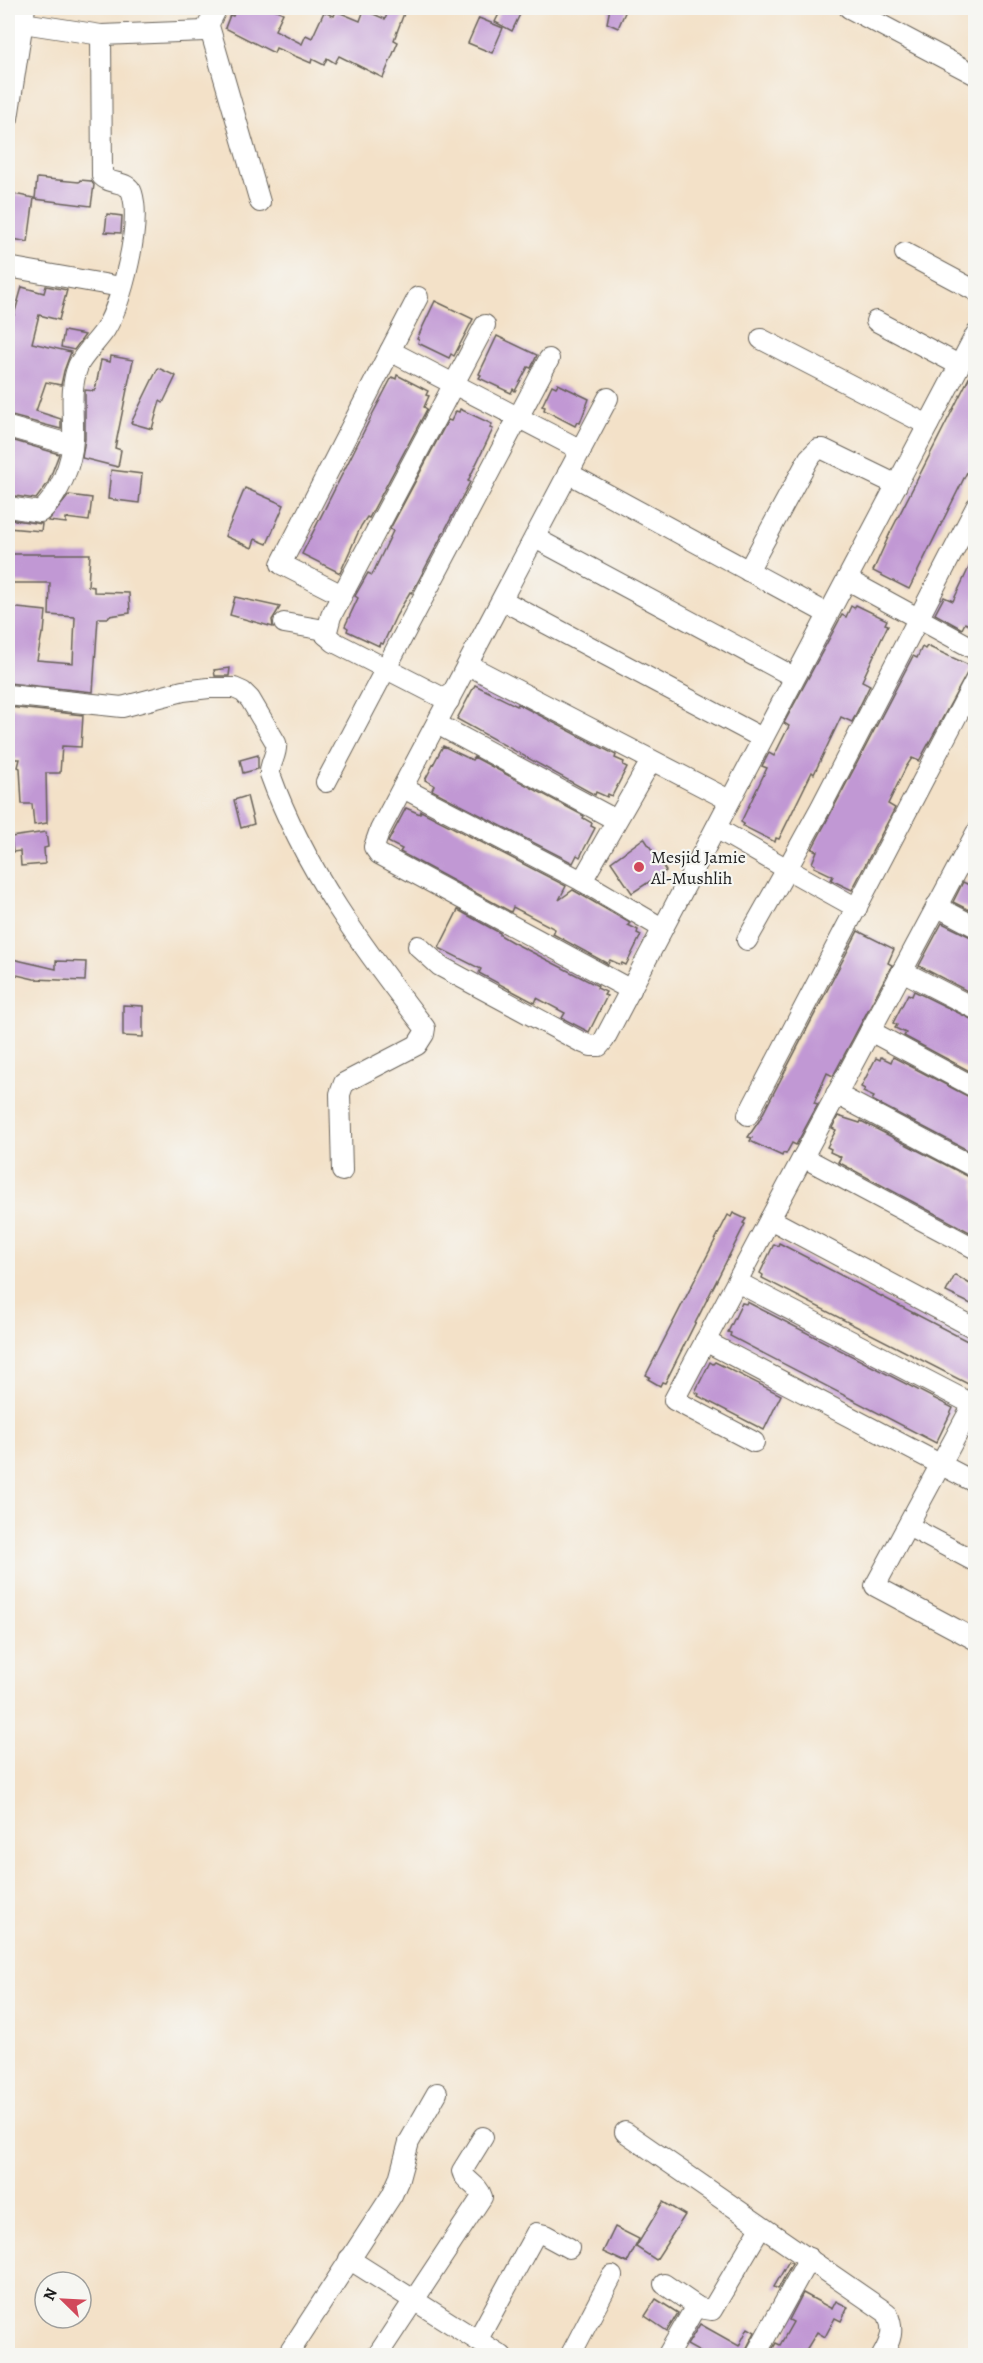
<svg xmlns="http://www.w3.org/2000/svg" width="983" height="2363" font-family="Alegreya,serif">
	<style>
		.building { fill: #c198d4 }
		.lines { fill: none; stroke-linecap: round; stroke-linejoin: round }
		.street-casing { stroke: #676158; stroke-width: 22 }
		.street { stroke: #fff; stroke-width: 20 }
		.poi-dot { fill: #d1495b; stroke: #f6f6f2; stroke-width: 2 }
		.labels { text-anchor: middle; dominant-baseline: central; stroke-width: 4.5; stroke-linejoin: round; paint-order: stroke }
		.poi-label { font-size: 18px; fill: #1c1c1c; stroke: #f6f6f2; text-anchor: start }
	</style>
	<rect width="100%" height="100%" fill="#f6f6f2"/>
	<filter id="ink" filterUnits="userSpaceOnUse"><feTurbulence type="fractalNoise" baseFrequency=".0167" numOctaves="2"/><feDisplacementMap in="SourceGraphic" scale="12" xChannelSelector="R" yChannelSelector="G"/><feConvolveMatrix kernelMatrix="1 2 1 2 8 2 1 2 1" color-interpolation-filters="sRGB"/></filter>
	<filter id="wash" filterUnits="userSpaceOnUse"><feTurbulence type="fractalNoise" baseFrequency=".008" numOctaves="4" result="noise"/><feDisplacementMap in="SourceGraphic" scale="24" xChannelSelector="R" yChannelSelector="G"/><feGaussianBlur stdDeviation="1.35" result="paint"/><feColorMatrix in="noise" values="0 0 0 0 0 0 0 0 0 0 0 0 0 0 0 0 0 1.4 0 .05"/><feComposite in="paint" operator="in"/></filter>
	<g filter="url(#wash)">
		<rect width="100%" height="100%" fill="#f3e1c8"/>
		<g id="blocks">
			<g class="building">
				<polygon points="236,8 272,8 283,13 275,30 302,44 306,35 312,38 324,12 334,16 336,11 360,21 364,10 385,19 390,8 406,8 394,40 398,42 383,78 339,56 335,63 327,58 324,65 312,59 311,63 276,48 274,53 225,28 230,15 233,16"/>
				<polygon points="502,8 523,8 512,31 495,22"/>
				<polygon points="610,8 627,8 618,28 607,23"/>
				<polygon points="479,18 503,28 492,53 468,43"/>
				<polygon points="37,178 79,182 80,180 91,181 94,185 91,206 35,199"/>
				<polygon points="14,194 34,198 28,242 8,238 8,221 9,222"/>
				<polygon points="107,214 122,216 121,233 105,232"/>
				<polygon points="46,286 67,290 59,320 39,315 32,343 71,352 64,371 61,385 46,382 36,411 61,419 61,429 8,415 8,313 14,315 22,287 44,293"/>
				<polygon points="435,301 473,319 454,356 451,354 449,358 418,343 419,340 417,339"/>
				<polygon points="64,331 85,335 74,350 61,347"/>
				<polygon points="497,336 537,355 531,368 528,367 515,391 513,389 511,393 479,378 481,375 479,374"/>
				<polygon points="111,356 133,360 115,448 121,450 118,467 82,458 85,439 85,390 95,391 101,360 110,362"/>
				<polygon points="975,366 975,456 909,589 873,571 890,533"/>
				<polygon points="158,368 176,376 163,403 160,401 152,429 131,423"/>
				<polygon points="397,375 428,391 426,395 429,396 424,407 427,409 369,518 367,517 361,526 340,573 302,554 372,415 392,377 396,379"/>
				<polygon points="558,384 589,399 580,423 577,422 575,426 544,410 545,407 542,406 552,385 556,387"/>
				<polygon points="460,409 492,424 490,428 493,429 468,481 470,482 412,593 410,592 396,616 383,644 380,643 379,646 347,631 348,628 345,626 358,598 355,596 368,573 372,575 393,531 390,529 448,420 451,421 456,411 459,412"/>
				<polygon points="8,439 59,454 48,483 36,499 8,495"/>
				<polygon points="111,470 142,474 139,503 108,499"/>
				<polygon points="245,488 284,505 267,544 255,539 252,548 225,536"/>
				<polygon points="69,495 92,498 89,521 66,518 66,523 48,521"/>
				<polygon points="8,519 42,524 41,531 8,528"/>
				<polygon points="8,554 90,554 88,586 94,587 94,592 129,593 130,613 109,616 108,618 98,618 93,692 8,683 8,607 46,611 44,633 42,633 37,660 73,663 75,617 49,615 50,583 8,583"/>
				<polygon points="975,555 975,628 965,623 962,629 935,614 944,597 953,601"/>
				<polygon points="235,597 280,607 272,620 273,627 230,615"/>
				<polygon points="856,605 887,620 885,624 888,625 862,681 870,685 852,722 841,717 814,774 812,772 779,839 776,838 775,842 743,826 744,824 741,822 767,768 762,766 769,753 774,756 789,726 784,723 842,615 846,617 851,606 854,608"/>
				<polygon points="927,646 971,666 919,761 912,758 906,767 888,804 895,808 852,890 831,880 833,876 814,867 815,865 812,863 817,851 812,849 913,656 917,658 922,647 925,649"/>
				<polygon points="230,668 229,676 215,676 214,670"/>
				<polygon points="475,685 517,706 518,704 616,755 615,758 624,762 623,765 627,767 612,796 608,794 607,797 596,792 595,795 457,719"/>
				<polygon points="8,707 83,715 81,747 62,746 60,773 46,773 47,823 34,825 32,804 22,804 20,768 18,767 20,759 8,759"/>
				<polygon points="443,746 472,760 474,757 584,816 583,818 592,823 591,826 595,828 580,857 577,855 573,863 432,790 434,785 425,780"/>
				<polygon points="258,755 258,769 243,773 240,760"/>
				<polygon points="247,796 254,824 241,828 234,800"/>
				<polygon points="406,808 420,814 421,811 566,886 559,900 573,890 630,923 628,925 638,930 637,933 641,935 626,965 622,963 621,965 610,960 608,964 553,934 555,929 513,907 511,912 400,852 402,849 388,842"/>
				<polygon points="46,832 48,847 44,848 45,864 21,866 20,851 13,852 11,837"/>
				<polygon points="644,838 666,871 632,893 611,862"/>
				<polygon points="963,882 975,888 975,913 953,902"/>
				<polygon points="458,910 500,933 500,935 512,942 598,986 597,988 606,992 604,995 607,996 589,1032 562,1018 565,1013 537,998 535,1003 479,973 481,969 439,948"/>
				<polygon points="942,923 975,939 975,995 919,966"/>
				<polygon points="858,931 894,949 888,963 892,965 833,1076 827,1073 814,1103 818,1104 796,1145 792,1143 786,1154 783,1153 782,1156 750,1141 752,1138 748,1137 759,1121"/>
				<polygon points="8,958 56,969 56,961 86,962 85,981 34,979 8,973"/>
				<polygon points="914,991 975,1021 975,1074 904,1036 906,1033 895,1028 897,1025 893,1023 908,994 912,996"/>
				<polygon points="123,1005 143,1006 143,1037 123,1036"/>
				<polygon points="881,1057 891,1062 893,1057 975,1100 975,1154 872,1100 874,1097 863,1092 865,1089 861,1087 876,1058 880,1060"/>
				<polygon points="838,1116 860,1123 861,1121 975,1180 975,1235 838,1162 841,1157 830,1152 831,1149 827,1147 836,1130 832,1128"/>
				<polygon points="733,1213 746,1219 743,1223 745,1224 665,1383 662,1382 660,1386 648,1379 650,1377 646,1375 728,1215 731,1217"/>
				<polygon points="779,1243 975,1345 975,1368 968,1384 762,1278 763,1275 760,1273 774,1244 778,1246"/>
				<polygon points="955,1275 975,1287 975,1306 946,1292"/>
				<polygon points="747,1302 953,1408 936,1443 730,1336 731,1333 728,1332 742,1303 746,1304"/>
				<polygon points="710,1362 713,1364 715,1362 781,1395 764,1430 698,1396 699,1394 695,1392"/>
				<polygon points="663,2202 685,2215 656,2260 636,2247"/>
				<polygon points="615,2227 639,2239 627,2263 603,2252"/>
				<polygon points="789,2261 792,2263 778,2289 774,2287"/>
				<polygon points="803,2293 832,2309 836,2301 848,2307 841,2321 835,2318 825,2337 817,2332 803,2355 769,2355 776,2343 780,2345 793,2322 789,2320"/>
				<polygon points="656,2299 678,2313 667,2331 645,2316"/>
				<polygon points="700,2324 739,2346 748,2328 755,2332 743,2355 705,2355 687,2345"/>
			</g>
		</g>
	</g>
	<g filter="url(#ink)">
		<use href="#blocks" fill-opacity="0" stroke="#676158" stroke-width="1.5"/>
		<g class="lines">
			<g class="street-casing">
				<g id="street">
					<polyline points="849,8 976,75"/>
					<polyline points="23,23 101,35 205,31 217,8"/>
					<polyline points="209,26 260,202"/>
					<polyline points="8,118 25,8"/>
					<polyline points="905,253 976,291"/>
					<polyline points="8,267 121,287"/>
					<polyline points="876,321 959,365"/>
					<polyline points="761,339 928,425"/>
					<polyline points="390,351 418,297"/>
					<polyline points="608,398 380,830 374,847 379,854 631,990"/>
					<polyline points="8,427 72,445"/>
					<polyline points="568,473 828,614"/>
					<path d="M8,507L40,512C59,496 72,464 73,439C74,415 69,389 78,366C81,358 99,339 105,330C122,302 142,225 132,193C128,180 110,185 102,176L101,35"/>
					<polyline points="535,538 794,677"/>
					<polyline points="748,571 809,458 818,449 823,449 897,485"/>
					<polyline points="848,580 976,650"/>
					<polyline points="342,595 281,564 390,351 581,450"/>
					<polyline points="502,600 762,738"/>
					<polyline points="284,623 325,630 326,635"/>
					<polyline points="468,665 729,800"/>
					<path d="M8,695L122,707L183,691L209,688H234L243,692L250,699L276,743C278,754 269,763 270,774C304,869 364,949 425,1028L424,1034L417,1045L344,1083L340,1094L342,1171"/>
					<polyline points="449,701 334,642 326,635 331,616 485,325"/>
					<polyline points="437,724 616,820"/>
					<polyline points="326,782 549,359"/>
					<polyline points="403,788 582,881 662,928"/>
					<polyline points="716,828 787,869 821,807 976,507"/>
					<polyline points="976,833 803,1157 976,1249"/>
					<polyline points="582,881 651,761"/>
					<polyline points="936,906 976,927"/>
					<polyline points="747,940 787,869 857,908"/>
					<polyline points="418,946 440,966 581,1042 591,1046 599,1046 604,1040 976,334"/>
					<polyline points="902,971 976,1009"/>
					<polyline points="870,1031 976,1088"/>
					<polyline points="836,1094 976,1168"/>
					<polyline points="748,1115 976,679"/>
					<polyline points="803,1157 770,1219 976,1329"/>
					<polyline points="737,1282 976,1406"/>
					<polyline points="705,1341 976,1483"/>
					<polyline points="976,1399 875,1586 976,1640"/>
					<polyline points="754,1442 674,1400 770,1219"/>
					<polyline points="908,1526 976,1562"/>
					<path d="M625,2132L887,2313C895,2330 891,2340 882,2356"/>
					<polyline points="349,2259 502,2356"/>
					<polyline points="664,2284 699,2308 712,2310 761,2227"/>
					<polyline points="478,2339 536,2233 545,2235 569,2248"/>
					<polyline points="287,2356 392,2195 399,2179 409,2142 437,2093"/>
					<path d="M377,2356L482,2197C479,2185 464,2181 462,2171L483,2137"/>
					<polyline points="570,2356 612,2276"/>
					<polyline points="667,2356 696,2306"/>
					<polyline points="755,2356 809,2258"/>
				</g>
			</g>
			<use href="#street" class="street"/>
		</g>
	</g>
	<circle class="poi-dot" cx="639" cy="867" r="6"/>
	<g class="labels">
		<g class="poi-label">
			<text x="651" y="857">Mesjid Jamie<tspan x="651" dy="21">Al-Mushlih</tspan></text>
		</g>
	</g>
	<rect width="983" height="2363" fill="none" stroke="#f6f6f2" stroke-width="30"/>
	<g transform="translate(63 2300) rotate(294)"><circle r="28" fill="#f6f6f2" stroke="#9f9f9c" stroke-width="1.5"/>
	<path d="M0-4.5L10 22L0 15L-10 22Z" fill="#d1495b"/>
	<text y="-9" font-size="16" font-weight="bold" text-anchor="middle" fill="#1c1c1c">N</text>
	</g>
</svg>
